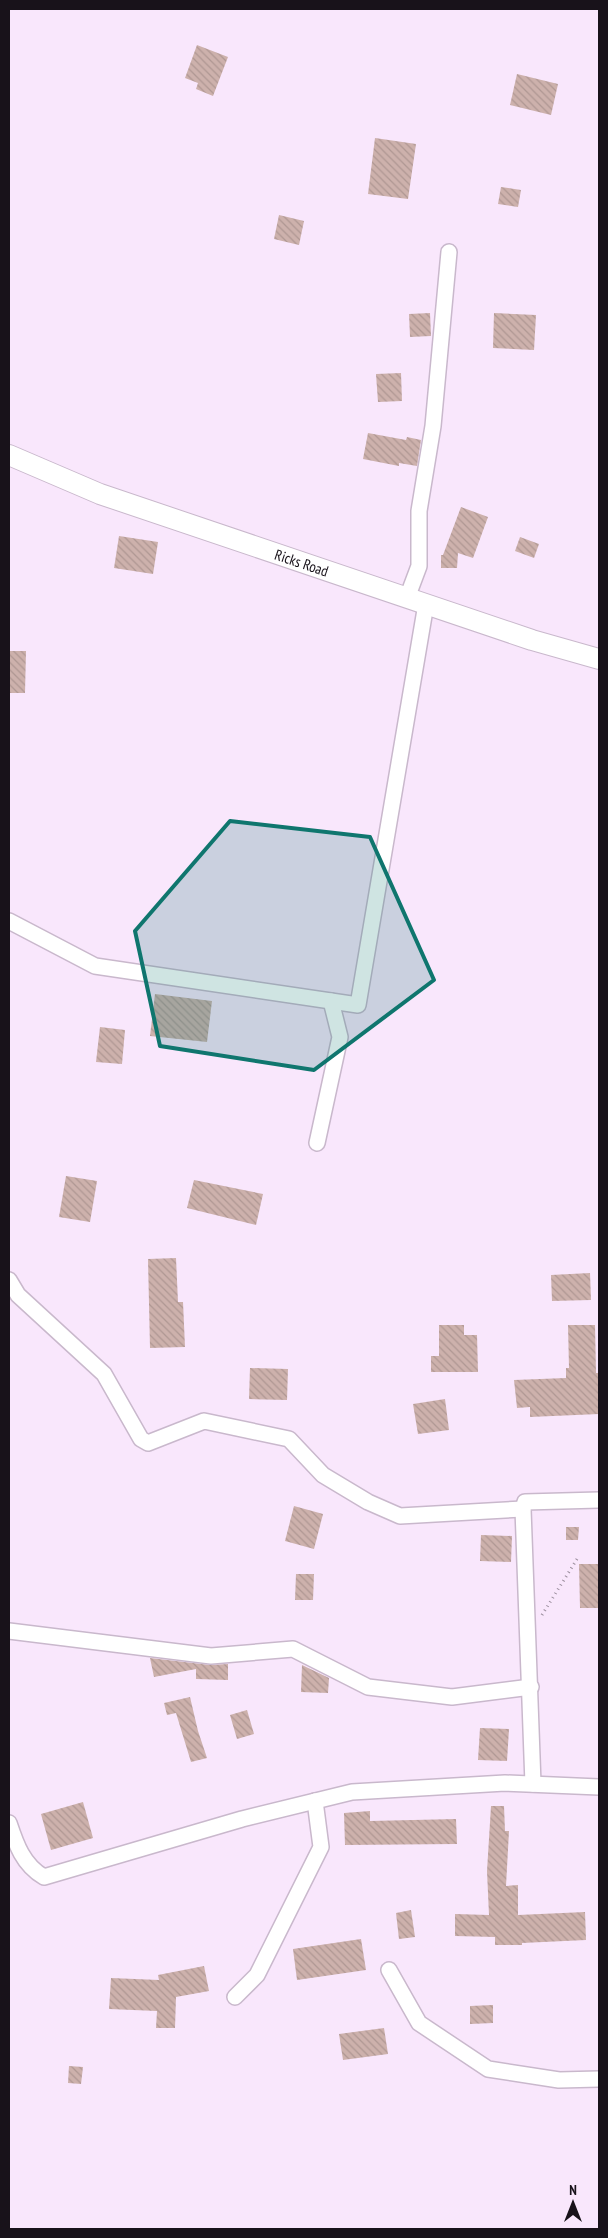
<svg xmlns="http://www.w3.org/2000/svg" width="608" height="2238" font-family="'PT Sans Narrow',sans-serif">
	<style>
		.building { fill: url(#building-back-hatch) }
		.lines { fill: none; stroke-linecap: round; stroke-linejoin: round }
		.street-casing { stroke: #c9b8cc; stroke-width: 18 }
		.secondary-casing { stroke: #c9b8cc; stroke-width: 22 }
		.path { stroke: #9a8d9c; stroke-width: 3; stroke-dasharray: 1 4; stroke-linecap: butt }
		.street { stroke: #fff; stroke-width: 15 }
		.secondary { stroke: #fff; stroke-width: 20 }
		.marked { fill: #0f766e; fill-opacity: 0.2; stroke: #0f766e; stroke-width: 4; stroke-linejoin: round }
		.labels { text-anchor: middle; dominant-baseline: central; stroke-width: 5; stroke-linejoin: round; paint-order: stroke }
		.street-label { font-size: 15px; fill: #18121a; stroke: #f9e7fc }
	</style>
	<defs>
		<pattern id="building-back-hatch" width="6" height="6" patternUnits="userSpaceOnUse" patternTransform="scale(1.25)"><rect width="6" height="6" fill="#cdb1ac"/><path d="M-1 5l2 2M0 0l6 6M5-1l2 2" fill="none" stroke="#af9793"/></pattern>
	</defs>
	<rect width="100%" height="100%" fill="#f9e7fc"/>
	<g class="building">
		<polygon points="197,45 228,57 213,96 196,89 198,83 185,78"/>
		<polygon points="517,74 558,84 551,115 510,105"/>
		<polygon points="375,138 416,144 408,199 368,194"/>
		<polygon points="501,187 521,190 518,207 498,204"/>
		<polygon points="279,215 304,221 299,245 274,239"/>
		<polygon points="430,313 431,336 410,337 409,314"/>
		<polygon points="494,313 536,315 534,350 493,348"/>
		<polygon points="401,373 402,401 378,402 376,374"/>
		<polygon points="368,433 406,440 407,437 421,440 417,466 399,463 399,466 363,459"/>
		<polygon points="461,507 488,517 473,558 458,553 457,568 441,568 441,555 443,555"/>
		<polygon points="119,536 158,542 153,574 114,568"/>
		<polygon points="520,537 539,544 534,558 515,551"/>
		<polygon points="9,651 26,651 25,693 9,693"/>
		<polygon points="155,994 212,1001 207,1042 150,1036"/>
		<polygon points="100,1027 125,1030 122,1064 96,1062"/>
		<polygon points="66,1176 97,1181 90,1222 59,1217"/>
		<polygon points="194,1180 263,1194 256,1225 187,1208"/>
		<polygon points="176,1258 178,1302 183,1302 185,1347 150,1348 148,1259"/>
		<polygon points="590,1273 591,1300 552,1301 551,1275"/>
		<polygon points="439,1325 464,1325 464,1335 477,1335 478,1372 431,1372 431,1356 439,1356"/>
		<polygon points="568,1325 595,1325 596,1373 599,1373 599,1414 530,1417 530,1407 517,1408 514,1380 566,1378 566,1368 569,1368"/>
		<polygon points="250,1368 288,1369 287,1400 249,1399"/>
		<polygon points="445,1399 449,1430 418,1434 413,1404"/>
		<polygon points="294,1506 323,1514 314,1549 285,1541"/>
		<polygon points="566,1527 579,1527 578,1540 566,1540"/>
		<polygon points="481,1535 512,1536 511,1562 480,1561"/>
		<polygon points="579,1564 599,1564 599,1608 580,1608"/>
		<polygon points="296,1574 314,1574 313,1600 295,1600"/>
		<polygon points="150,1658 210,1665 228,1664 228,1680 196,1679 196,1669 154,1677"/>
		<polygon points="302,1665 329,1678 328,1693 301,1692"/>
		<polygon points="190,1697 198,1731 207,1758 191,1762 176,1713 167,1715 164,1703"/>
		<polygon points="247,1710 254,1734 237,1739 230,1715"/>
		<polygon points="480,1728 509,1729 507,1761 478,1760"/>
		<polygon points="83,1802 93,1838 51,1850 41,1814"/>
		<polygon points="491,1806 504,1806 505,1831 509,1831 506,1886 518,1885 518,1915 585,1912 586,1940 522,1943 522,1945 495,1945 495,1937 455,1936 455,1914 489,1915 487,1871"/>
		<polygon points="370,1811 370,1821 456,1819 457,1844 345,1845 344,1813"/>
		<polygon points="411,1910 415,1937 399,1939 396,1913"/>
		<polygon points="361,1939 366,1970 297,1980 293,1949"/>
		<polygon points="204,1966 209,1991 176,1997 175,2028 156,2028 157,2011 109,2009 111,1978 159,1980 158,1975"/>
		<polygon points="493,2005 493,2023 470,2024 470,2006"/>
		<polygon points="384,2028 388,2054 343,2060 339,2034"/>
		<polygon points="69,2066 83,2067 81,2084 68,2083"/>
	</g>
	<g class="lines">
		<g class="street-casing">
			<g id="street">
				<polyline points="407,598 419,566 419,511 433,426 449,252"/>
				<polyline points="9,921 95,966 358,1005 426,604"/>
				<polyline points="317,1143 340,1037 331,1001"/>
				<polyline points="9,1280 18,1295 104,1374 141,1439 148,1443 204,1421 289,1439 323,1475 368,1502 400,1516 523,1509"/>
				<polyline points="9,1631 211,1656 293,1649 368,1687 452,1697 531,1687"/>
				<polyline points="533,1784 523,1509 525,1502 599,1500"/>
				<path d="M9,1823C16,1844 23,1865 44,1877L242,1819L352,1792L505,1783L599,1787"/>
				<polyline points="389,1970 419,2023 488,2069 559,2080 599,2079"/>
				<polyline points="235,1997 257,1975 321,1847 315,1801"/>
			</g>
		</g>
		<g class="secondary-casing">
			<g id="secondary">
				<path id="s1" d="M9,455L100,494L532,640L599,659"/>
			</g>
		</g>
		<polyline class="path" points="542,1615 577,1559"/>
		<use href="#street" class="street"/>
		<use href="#secondary" class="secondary"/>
	</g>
	<path class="marked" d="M230,821L370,837L434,980L314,1070L160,1046L135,931Z"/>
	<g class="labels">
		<g class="street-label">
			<text stroke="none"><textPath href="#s1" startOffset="312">Ricks Road</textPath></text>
		</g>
	</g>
	<rect width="608" height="2238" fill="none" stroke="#18121a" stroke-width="20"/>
	<g transform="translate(573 2203)" stroke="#f9e7fc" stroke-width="4" paint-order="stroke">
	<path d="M0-4L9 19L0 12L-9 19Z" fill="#18121a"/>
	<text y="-8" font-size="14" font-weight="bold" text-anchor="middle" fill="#18121a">N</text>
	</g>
</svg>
